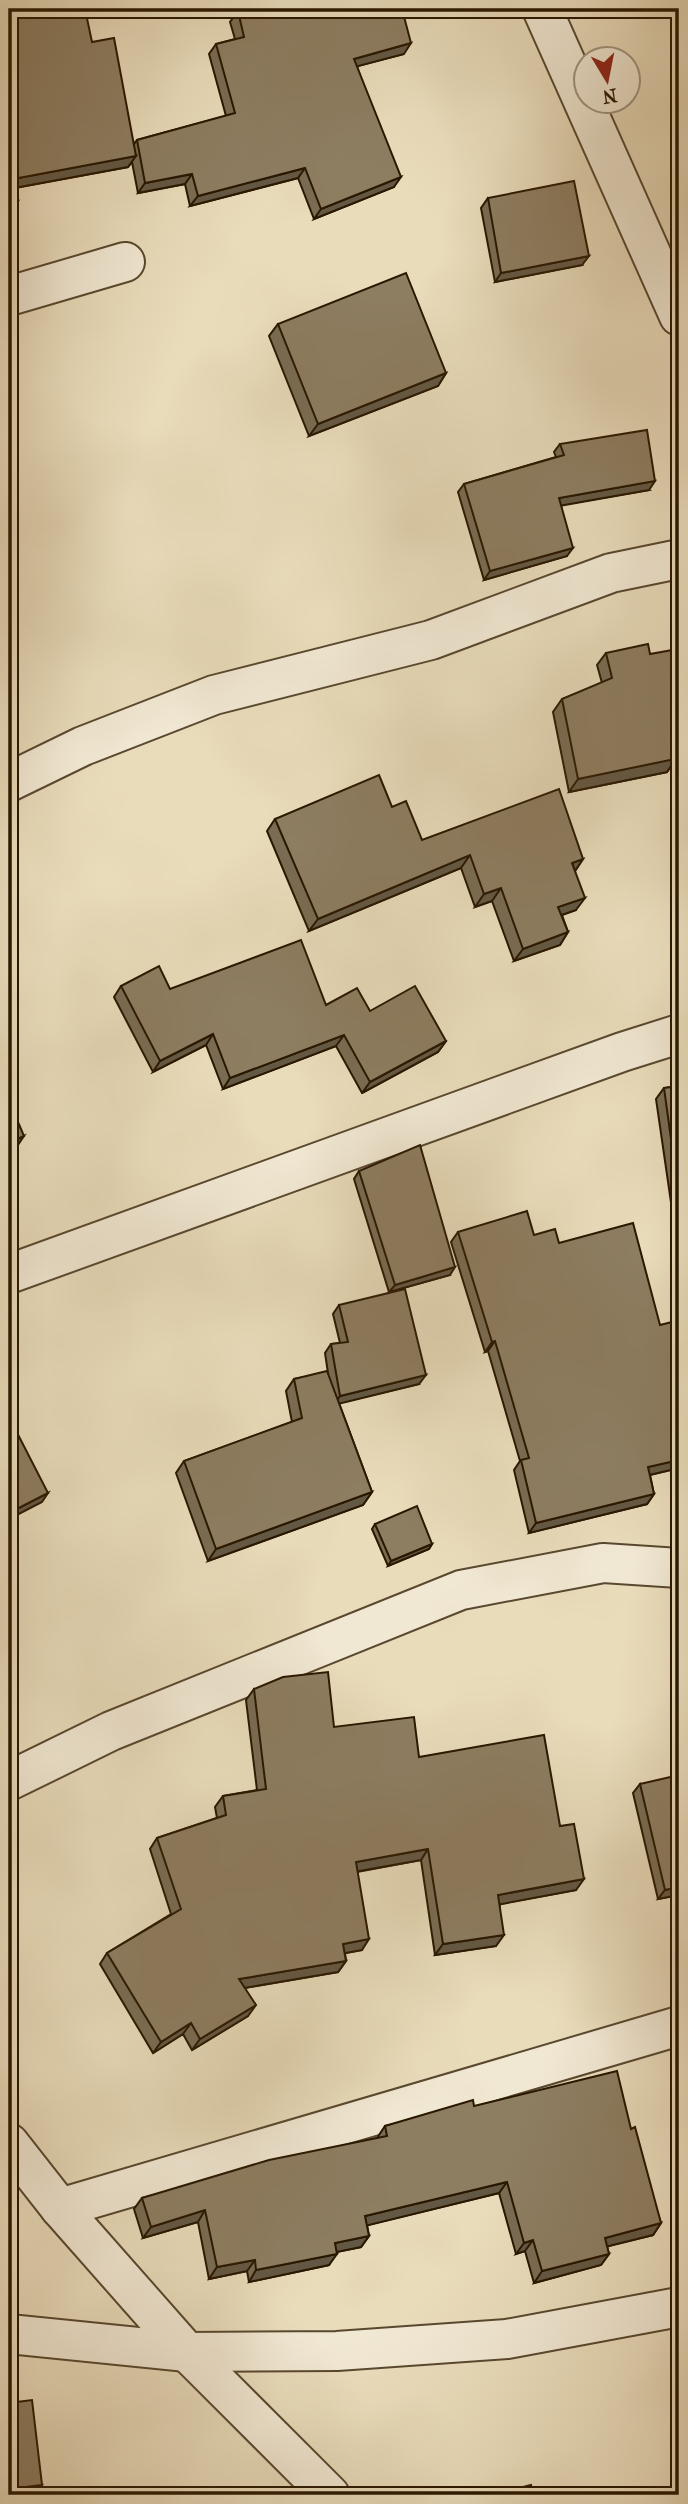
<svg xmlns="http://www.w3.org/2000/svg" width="688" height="2504" font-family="'IM FELL French Canon',serif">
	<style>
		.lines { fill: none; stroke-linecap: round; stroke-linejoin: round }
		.minor-casing { stroke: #59482f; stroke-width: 42 }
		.minor { stroke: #f1e8d3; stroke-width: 38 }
		.wall { fill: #796c53; stroke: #291700; stroke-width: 2 }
		.shaded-wall { fill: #635844; stroke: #291700; stroke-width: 2 }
		.building { fill: #8d7d61; stroke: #291700; stroke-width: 2 }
	</style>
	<rect width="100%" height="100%" fill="#e9dcbb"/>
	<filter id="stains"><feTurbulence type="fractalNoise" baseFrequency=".00286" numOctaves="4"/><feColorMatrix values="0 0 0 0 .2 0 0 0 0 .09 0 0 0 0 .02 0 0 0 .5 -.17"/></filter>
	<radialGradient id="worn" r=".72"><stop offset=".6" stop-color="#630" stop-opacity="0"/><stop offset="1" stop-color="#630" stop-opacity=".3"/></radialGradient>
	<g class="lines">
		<g class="minor-casing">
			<g id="minor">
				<polyline points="542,9 679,316"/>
				<polyline points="9,296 125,262"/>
				<polyline points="9,782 83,746 214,695 431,640 611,573 679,559"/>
				<polyline points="9,1274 622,1052 679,1034"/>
				<polyline points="9,1781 111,1731 461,1590 603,1563 679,1568"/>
				<polyline points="9,2143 60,2208 187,2352 330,2495"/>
				<polyline points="60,2208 679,2026"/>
				<polyline points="9,2334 187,2352 337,2351 507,2339 679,2307"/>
			</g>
		</g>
		<use href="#minor" class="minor"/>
	</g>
	<g class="wall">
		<polygon points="9,9 92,42 134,144 137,140 226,116 209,54 216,44 235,39 230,22 238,11 404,54 357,66 394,187 314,219 298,178 190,206 185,184 138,193 132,162 128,167 15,188 10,212 9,212"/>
		<polygon points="488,198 582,265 495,282 481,208"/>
		<polygon points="278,324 446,373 438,386 309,436 269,336"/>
		<polygon points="560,444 649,490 561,505 567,556 484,580 458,492 464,484 556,457 554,452"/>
		<polygon points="606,653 679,656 679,759 675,760 667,772 569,792 553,712 562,699 602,683 597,665"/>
		<polygon points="392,807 422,840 583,859 575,871 576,910 562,915 568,932 560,945 514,961 492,901 475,907 461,868 309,931 267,831 275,819"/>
		<polygon points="121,986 170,989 326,1005 370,1011 446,1041 438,1052 362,1093 336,1046 223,1089 206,1045 153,1072 114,997"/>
		<polygon points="679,1086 679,1222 674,1223 656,1099 664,1088"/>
		<polygon points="359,1171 450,1275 389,1292 354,1179"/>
		<polygon points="458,1232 534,1235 559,1243 679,1468 650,1475 654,1494 647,1504 529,1533 514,1470 520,1461 488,1351 485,1352 451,1242"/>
		<polygon points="339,1305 419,1384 339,1403 372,1492 363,1505 208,1561 176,1473 184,1461 292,1422 286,1391 294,1379 328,1373 325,1353 331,1344 340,1343 333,1314"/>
		<polygon points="375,1524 432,1544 429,1549 388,1566 372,1529"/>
		<polygon points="254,1689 334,1727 419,1757 560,1826 576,1890 500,1904 496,1946 435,1955 421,1860 357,1872 362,1950 345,1953 346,1961 338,1972 245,1988 248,2016 192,2050 183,2034 153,2053 100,1964 107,1953 171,1914 150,1849 157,1838 217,1818 215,1807 223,1796 257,1790 246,1700"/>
		<polygon points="640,1784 679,1895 658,1899 633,1793"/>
		<polygon points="474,2106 631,2129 661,2223 653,2235 607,2246 609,2254 601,2265 534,2283 525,2251 516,2254 499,2193 367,2225 369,2236 361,2247 336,2252 329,2265 249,2282 247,2271 209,2279 198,2222 143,2238 134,2209 142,2198 377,2138 385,2126"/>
	</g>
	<g class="shaded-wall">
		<polygon points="411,43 404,54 347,69 354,59"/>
		<polygon points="136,156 128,167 9,189 13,179"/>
		<polygon points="305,168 298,178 190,206 198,196"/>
		<polygon points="192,174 185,184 138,193 145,183"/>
		<polygon points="401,177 394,187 314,219 321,209"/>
		<polygon points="18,201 10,212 9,212 9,203"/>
		<polygon points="589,256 582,265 495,282 501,273"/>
		<polygon points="446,373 438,386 309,436 318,424"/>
		<polygon points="655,481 649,490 553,507 559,498"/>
		<polygon points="573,548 567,556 484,580 490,571"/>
		<polygon points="679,749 679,759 675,760 667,772 569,792 578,779"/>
		<polygon points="470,855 461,868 309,931 318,919"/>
		<polygon points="583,859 575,871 572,863"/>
		<polygon points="501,888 492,901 475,907 484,894"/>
		<polygon points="585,898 576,910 550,919 558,907"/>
		<polygon points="568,932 560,945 514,961 523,949"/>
		<polygon points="213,1034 206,1045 153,1072 160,1061"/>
		<polygon points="344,1035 336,1046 223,1089 230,1078"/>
		<polygon points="446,1041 438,1052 362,1093 370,1082"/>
		<polygon points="24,1136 18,1145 9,1149 9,1143"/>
		<polygon points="679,1215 679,1222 674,1223"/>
		<polygon points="455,1267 450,1275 389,1292 395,1285"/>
		<polygon points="495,1341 488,1351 485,1352 492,1342"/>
		<polygon points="426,1375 419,1384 334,1405 340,1396"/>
		<polygon points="679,1460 679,1468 641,1477 648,1467"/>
		<polygon points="372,1492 363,1505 208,1561 216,1549"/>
		<polygon points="48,1493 42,1502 9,1519 9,1513"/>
		<polygon points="654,1494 647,1504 529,1533 536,1523"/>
		<polygon points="432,1544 429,1549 388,1566 391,1561"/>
		<polygon points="428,1849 421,1860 348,1873 356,1862"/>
		<polygon points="584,1879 576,1890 491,1906 498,1895"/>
		<polygon points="679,1887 679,1895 658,1899 665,1890"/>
		<polygon points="504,1935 496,1946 435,1955 443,1944"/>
		<polygon points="369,1939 362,1950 335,1955 343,1944"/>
		<polygon points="346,1961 338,1972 232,1990 239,1979"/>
		<polygon points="256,2005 248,2016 192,2050 200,2039"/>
		<polygon points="191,2023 183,2034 153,2053 161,2042"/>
		<polygon points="507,2182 499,2193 357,2228 365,2216"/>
		<polygon points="205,2210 198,2222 143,2238 151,2227"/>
		<polygon points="661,2223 653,2235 597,2249 605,2238"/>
		<polygon points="369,2236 361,2247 327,2254 335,2243"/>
		<polygon points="533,2240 525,2251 516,2254 524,2243"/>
		<polygon points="337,2254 329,2265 249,2282 256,2270"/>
		<polygon points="609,2254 601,2265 534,2283 542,2271"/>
		<polygon points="255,2260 247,2271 209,2279 217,2267"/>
		<polygon points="42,2485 35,2495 9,2495 9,2489"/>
	</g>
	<g class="building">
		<polygon points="9,9 85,9 92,42 114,38 136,156 13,179 18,201 9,203"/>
		<polygon points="247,9 402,9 411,43 354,59 401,177 321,209 305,168 198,196 192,174 145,183 137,140 235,113 216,44 244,37 238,11"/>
		<polygon points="574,181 589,256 501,273 488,198"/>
		<polygon points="406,273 446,373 318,424 278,324"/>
		<polygon points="647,430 655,481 559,498 573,548 490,571 464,484 564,455 560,444"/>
		<polygon points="648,644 650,654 678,649 679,656 679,749 674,750 675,759 578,779 562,699 612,678 606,653"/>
		<polygon points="379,775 392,807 406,801 422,840 559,789 583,859 572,863 585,898 558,907 568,932 523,949 501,888 484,894 470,855 318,919 275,819"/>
		<polygon points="301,940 326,1005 357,988 370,1011 415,986 446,1041 370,1082 344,1035 230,1078 213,1034 160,1061 121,986 159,966 170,989"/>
		<polygon points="679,1086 679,1197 664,1088"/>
		<polygon points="9,1101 24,1136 9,1143"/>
		<polygon points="420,1145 455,1267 395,1285 359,1171"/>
		<polygon points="527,1211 534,1235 555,1229 559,1243 633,1223 660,1325 676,1321 679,1333 679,1460 648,1467 654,1494 536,1523 521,1460 529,1458 495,1341 492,1342 458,1232"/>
		<polygon points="405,1289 426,1375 340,1396 331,1344 348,1342 339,1305"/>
		<polygon points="327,1371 372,1492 216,1549 184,1461 302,1418 294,1379"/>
		<polygon points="10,1419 48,1493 9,1513 9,1420"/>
		<polygon points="417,1506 432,1544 391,1561 375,1524"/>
		<polygon points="328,1672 334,1727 414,1717 419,1757 544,1735 560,1826 574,1824 584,1879 498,1895 504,1935 443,1944 428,1849 356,1862 369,1939 343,1944 346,1961 239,1979 256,2005 200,2039 191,2023 161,2042 107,1953 181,1909 157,1838 226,1815 223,1796 266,1789 254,1689 283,1677"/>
		<polygon points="679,1775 679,1887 665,1890 640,1784"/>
		<polygon points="617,2071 631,2129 635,2127 661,2223 605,2238 609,2254 542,2271 533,2240 524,2243 507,2182 365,2216 369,2236 335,2243 337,2254 256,2270 255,2260 217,2267 205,2210 151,2227 142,2198 269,2160 387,2136 385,2126 473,2100 474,2106"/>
		<polygon points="32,2400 42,2485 9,2489 9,2403"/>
		<polygon points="531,2485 533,2495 491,2495"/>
	</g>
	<rect width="688" height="2504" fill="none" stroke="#e9dcbb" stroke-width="35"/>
	<rect x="10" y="10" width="667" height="2483" fill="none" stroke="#291700" stroke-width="3.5"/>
	<rect x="18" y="18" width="653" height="2469" fill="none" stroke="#291700" stroke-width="2"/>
	<g transform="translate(607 80) rotate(170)"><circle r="33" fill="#f1e8d3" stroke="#a1947f" stroke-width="2"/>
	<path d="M0-5L12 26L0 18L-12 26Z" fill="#8f2418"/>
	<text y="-10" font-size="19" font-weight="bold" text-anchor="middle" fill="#291700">N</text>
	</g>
	<rect width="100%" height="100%" filter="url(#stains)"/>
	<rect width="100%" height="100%" fill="url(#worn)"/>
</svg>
